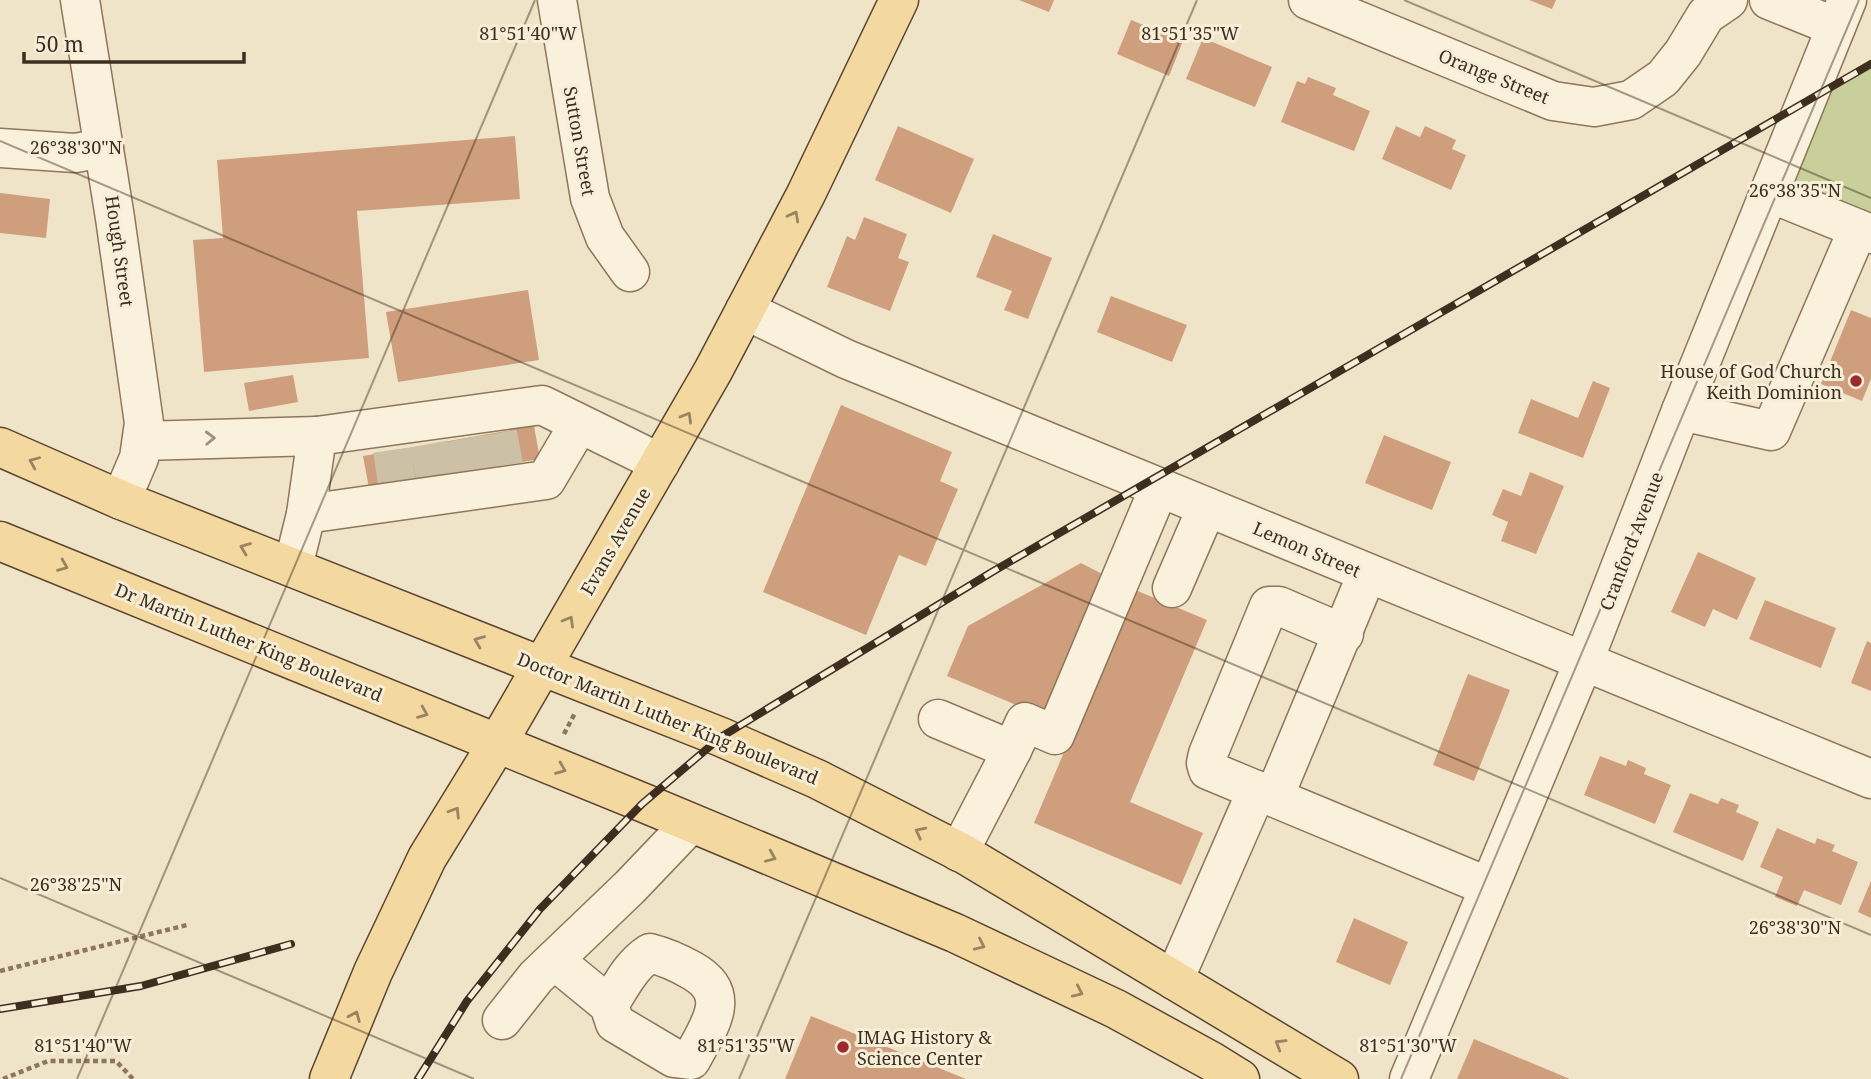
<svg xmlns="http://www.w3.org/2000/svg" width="1871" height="1079" font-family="'Noto Serif',serif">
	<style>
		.green { fill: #c9cf9b }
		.building { fill: #cf9f7d }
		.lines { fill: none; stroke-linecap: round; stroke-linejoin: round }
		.minor-tunnel { stroke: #ccc0a6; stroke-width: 38; stroke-dasharray: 38 19; stroke-linecap: butt }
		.minor-casing { stroke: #8d765c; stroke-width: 41 }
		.major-casing { stroke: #5b4430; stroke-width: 41 }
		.path { stroke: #8d765c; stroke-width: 4.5; stroke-dasharray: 5 3.5; stroke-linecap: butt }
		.minor { stroke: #faf1dc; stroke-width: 38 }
		.major { stroke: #f3d9a0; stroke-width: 38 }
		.rail-casing { stroke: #3d2e20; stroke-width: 8 }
		.rail { stroke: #f7eed8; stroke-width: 5; stroke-dasharray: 16; stroke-linecap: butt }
		.oneway { stroke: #988460 }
		.oneway2 { stroke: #9c907e }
		.ticks { fill: none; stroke: #3d2e20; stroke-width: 2; stroke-opacity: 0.45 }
		.poi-dot { fill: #9e2a2b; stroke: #f7eed8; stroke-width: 2.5 }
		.labels { text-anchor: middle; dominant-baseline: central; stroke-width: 6; stroke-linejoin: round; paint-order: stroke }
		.street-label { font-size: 18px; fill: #3d2e20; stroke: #f7eed8 }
		.poi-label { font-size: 18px; fill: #3d2e20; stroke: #f7eed8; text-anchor: end }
		.ticks-label { font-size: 18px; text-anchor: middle; fill: #3d2e20; stroke: #f7eed8; stroke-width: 6; stroke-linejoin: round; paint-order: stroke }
	</style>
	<rect width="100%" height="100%" fill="#f0e4c8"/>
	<polygon class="green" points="1871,64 1871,234 1770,193 1807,100"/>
	<g class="building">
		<polygon points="1019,0 1054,0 1049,12"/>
		<polygon points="1529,0 1556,0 1552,9"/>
		<polygon points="1131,20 1183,41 1169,76 1117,54"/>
		<polygon points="1203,38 1272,67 1255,107 1186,79"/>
		<polygon points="1308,77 1336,88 1333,95 1370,111 1354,151 1281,122 1297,81 1305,84"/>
		<polygon points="898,126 974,159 951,213 875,180"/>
		<polygon points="1396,126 1420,137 1425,126 1456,140 1452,149 1466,155 1451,190 1382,159"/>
		<polygon points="515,136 520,199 357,211 369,358 204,372 193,240 223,238 217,160"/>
		<polygon points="0,193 50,199 46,238 0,233"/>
		<polygon points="864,217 907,234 898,258 909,262 890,311 827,287 847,236 855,240"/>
		<polygon points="993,234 1052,258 1028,319 1004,310 1012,291 976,277"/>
		<polygon points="528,290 539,360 398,382 386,312"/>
		<polygon points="1111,296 1187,325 1172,362 1097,332"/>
		<polygon points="1851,310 1871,318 1871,379 1862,401 1821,384"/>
		<polygon points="293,375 298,402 249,411 244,383"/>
		<polygon points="1593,381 1610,388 1583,458 1518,433 1531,399 1578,418"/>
		<polygon points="841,405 952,452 940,481 958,489 926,566 899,555 866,635 763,592"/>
		<polygon points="534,426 540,459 369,488 363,456"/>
		<polygon points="1384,435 1451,462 1432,510 1365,483"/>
		<polygon points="1530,472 1564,486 1536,554 1501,541 1508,522 1492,515 1503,489 1521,496"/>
		<polygon points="1698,552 1756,578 1737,620 1713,609 1705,627 1671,612"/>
		<polygon points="1081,563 1112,579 1052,720 947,676 968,626"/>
		<polygon points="1133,589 1207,620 1130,802 1203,833 1181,885 1034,823"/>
		<polygon points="1765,600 1836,628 1821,668 1749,639"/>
		<polygon points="1867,641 1871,643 1871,691 1851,683"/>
		<polygon points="1468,674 1510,690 1474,781 1433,765"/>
		<polygon points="1600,756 1626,766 1628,760 1646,768 1644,774 1671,785 1655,824 1584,795"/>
		<polygon points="1690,793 1718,804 1721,798 1739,805 1736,812 1759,822 1743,861 1673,832"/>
		<polygon points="1777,828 1815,844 1817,838 1835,845 1832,851 1858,862 1841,905 1804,890 1797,906 1775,897 1783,877 1760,867"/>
		<polygon points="1871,881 1871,918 1858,912"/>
		<polygon points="1354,918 1408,942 1390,985 1336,962"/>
		<polygon points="811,1016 966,1079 785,1079"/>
		<polygon points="1474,1039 1570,1079 1457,1079"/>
	</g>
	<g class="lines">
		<g class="minor-tunnel">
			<polyline points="498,433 504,465"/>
			<polyline points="463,439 469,471"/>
			<polyline points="429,444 435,477"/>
			<polyline points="392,450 397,483"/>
		</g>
		<g class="minor-casing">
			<g id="minor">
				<polyline points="80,0 115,218 144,423 139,458 121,500"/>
				<polyline points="557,0 590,198 605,237 630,272"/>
				<polyline points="1308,0 1553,101 1594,107 1631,100 1663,78 1683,53 1706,15 1728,0"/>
				<polyline points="1769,0 1836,27"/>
				<polyline points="0,148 75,153 104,148"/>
				<polyline points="1770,193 1871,234"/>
				<polyline points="745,310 846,359 1871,779"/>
				<polyline points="1681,411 1771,431 1858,229"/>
				<polyline points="142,441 317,436"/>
				<polyline points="306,514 546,480 579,424"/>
				<polyline points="293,567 306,514 317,436 542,405 660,463"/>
				<polyline points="1172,588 1207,507"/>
				<polyline points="1344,634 1279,606 1269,606 1208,754 1206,763 1208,770 1489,887"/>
				<polyline points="938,719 1012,750 959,852"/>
				<polyline points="1012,750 1025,722 1055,735 1159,488"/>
				<polyline points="1274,797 1367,574"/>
				<path d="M554,960L609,1005L615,1023L674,1058L691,1060C709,1026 735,994 691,970C677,962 665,957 650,953C631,965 621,986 609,1005"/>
				<polyline points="1174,980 1257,790"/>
				<polyline points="502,1020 536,977 630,887 691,823"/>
				<polyline points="1409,1079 1583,663 1681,411 1847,0"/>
			</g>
		</g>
		<g class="major-casing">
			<g id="major">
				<polyline points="0,447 121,500 721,737 817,779 964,854 1339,1079"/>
				<polyline points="0,541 644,803 955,933 1116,1009 1211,1061 1240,1079"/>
				<polyline points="329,1079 373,972 427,858 497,744 713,371 806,194 899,0"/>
			</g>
		</g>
		<g class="path">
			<polyline points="564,734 575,713"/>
			<polyline points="0,971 187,925"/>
			<polyline points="3,1079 48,1061 116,1061 133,1079"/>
		</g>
		<use href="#minor" class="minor"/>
		<use href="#major" class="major"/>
		<g class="rail-casing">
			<g id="rail">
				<polyline points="0,1009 141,986 291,944"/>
				<polyline points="418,1079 467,1001 540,909 642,804 721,737 992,572 1871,64"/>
			</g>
		</g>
		<use href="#rail" class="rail"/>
	</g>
	<defs><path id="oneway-chevron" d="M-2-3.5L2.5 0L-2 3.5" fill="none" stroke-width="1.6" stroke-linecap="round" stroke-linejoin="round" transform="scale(1.75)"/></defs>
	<g class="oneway">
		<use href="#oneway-chevron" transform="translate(794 216) rotate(-62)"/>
		<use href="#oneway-chevron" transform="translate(687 417) rotate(-60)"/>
		<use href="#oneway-chevron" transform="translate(34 462) rotate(-157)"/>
		<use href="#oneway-chevron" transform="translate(245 548) rotate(-159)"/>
		<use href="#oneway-chevron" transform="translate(63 566) rotate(22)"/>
		<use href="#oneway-chevron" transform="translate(569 621) rotate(-60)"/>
		<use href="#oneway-chevron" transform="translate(479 641) rotate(-158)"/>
		<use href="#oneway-chevron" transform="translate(423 713) rotate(22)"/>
		<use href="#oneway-chevron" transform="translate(561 769) rotate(22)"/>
		<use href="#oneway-chevron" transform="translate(455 812) rotate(-58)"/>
		<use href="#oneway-chevron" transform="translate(920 832) rotate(-153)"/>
		<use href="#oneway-chevron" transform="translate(771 857) rotate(23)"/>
		<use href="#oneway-chevron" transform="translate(980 945) rotate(25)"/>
		<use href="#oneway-chevron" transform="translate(1078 992) rotate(25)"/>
		<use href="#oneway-chevron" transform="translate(355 1016) rotate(-67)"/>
		<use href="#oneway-chevron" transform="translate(1280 1044) rotate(-149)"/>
	</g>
	<use class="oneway2" href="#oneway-chevron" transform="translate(210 438) rotate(-2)"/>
	<path class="ticks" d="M1404,0L1871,198M0,141L1871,935M0,878L474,1079M77,1079L535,0M739,1079L1197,0M1401,1079L1859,0"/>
	<g class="poi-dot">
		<circle cx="1856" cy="381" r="7"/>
		<circle cx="843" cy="1047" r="7"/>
	</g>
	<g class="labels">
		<g class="street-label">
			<text transform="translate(1494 76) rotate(22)">Orange Street</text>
			<text transform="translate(580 141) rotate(80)">Sutton Street</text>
			<text transform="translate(120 251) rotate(82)">Hough Street</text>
			<text transform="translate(615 541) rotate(-60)">Evans Avenue</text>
			<text transform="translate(1631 541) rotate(-69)">Cranford Avenue</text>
			<text transform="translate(1307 549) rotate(23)">Lemon Street</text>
			<text transform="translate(249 642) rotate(22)">Dr Martin Luther King Boulevard</text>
			<text transform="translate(668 718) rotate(22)">Doctor Martin Luther King Boulevard</text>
		</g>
		<g class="poi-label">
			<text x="1842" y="371">House of God Church<tspan x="1842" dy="21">Keith Dominion</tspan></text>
			<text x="857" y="1037" text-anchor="start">IMAG History &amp;<tspan x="857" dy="21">Science Center</tspan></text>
		</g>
	</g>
	<g class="ticks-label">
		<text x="528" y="40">81°51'40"W</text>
		<text x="1190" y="40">81°51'35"W</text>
		<text x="76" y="154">26°38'30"N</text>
		<text x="1795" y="197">26°38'35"N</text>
		<text x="76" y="891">26°38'25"N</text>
		<text x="1795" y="934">26°38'30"N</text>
		<text x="83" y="1052">81°51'40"W</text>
		<text x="746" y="1052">81°51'35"W</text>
		<text x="1408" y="1052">81°51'30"W</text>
	</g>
	<path d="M24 52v10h220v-10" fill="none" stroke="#3d2e20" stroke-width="3.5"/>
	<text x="35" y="52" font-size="21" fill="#3d2e20" stroke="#f7eed8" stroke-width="5" paint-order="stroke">50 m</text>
</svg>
